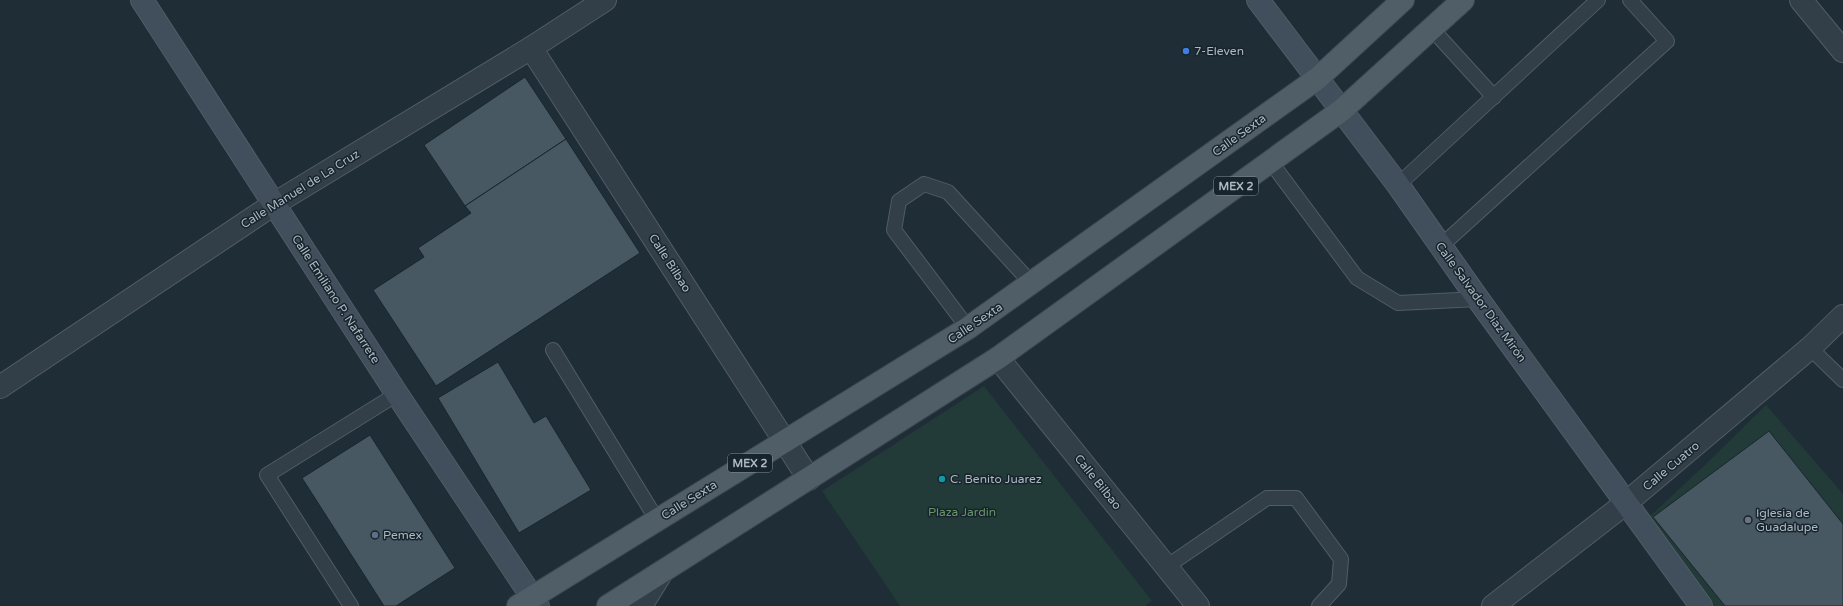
<svg xmlns="http://www.w3.org/2000/svg" width="1843" height="606" font-family="'Varela Round',sans-serif">
	<style>
		.green { fill: #223a38 }
		.building { fill: #475863; stroke: #1a262e }
		.lines { fill: none; stroke-linecap: round; stroke-linejoin: round }
		.lane-casing { stroke: #505d66; stroke-width: 16 }
		.street-casing { stroke: #505d66; stroke-width: 24 }
		.secondary-casing { stroke: #505d66; stroke-width: 24 }
		.primary-casing { stroke: #3c4851; stroke-width: 24 }
		.lane { stroke: #333f48; stroke-width: 14 }
		.street { stroke: #333f48; stroke-width: 22 }
		.secondary { stroke: #404f5b; stroke-width: 22 }
		.primary { stroke: #505e68; stroke-width: 22 }
		.shop-dot { fill: #3f7fe0; stroke: #18242c; stroke-width: 1.5 }
		.culture-dot { fill: #0f9aa8; stroke: #18242c; stroke-width: 1.5 }
		.worship-dot { fill: #6b7280; stroke: #18242c; stroke-width: 1.5 }
		.service-dot { fill: #5c6f8a; stroke: #18242c; stroke-width: 1.5 }
		.labels { text-anchor: middle; dominant-baseline: central; stroke-width: 3; stroke-linejoin: round; paint-order: stroke }
		.shield { fill: #18242c; stroke: #808d97; stroke-width: 1 }
		.shield-label { font-size: 11px; font-weight: bold; fill: #adbac5 }
		.poi-label { font-size: 12px; fill: #adbac5; stroke: #18242c; text-anchor: start }
		.street-label { font-size: 12px; fill: #adbac5; stroke: #18242c }
		.park-label { font-size: 12px; fill: #649567; stroke: #18242c }
	</style>
	<rect width="100%" height="100%" fill="#1f2d37"/>
	<g class="green">
		<polygon points="984,386 1152,601 1145,606 900,606 822,491"/>
		<polygon points="1766,405 1843,494 1843,565 1802,606 1712,606 1648,518 1707,463"/>
	</g>
	<g class="building">
		<polygon points="525,77 566,139 465,206 424,145"/>
		<polygon points="566,139 640,253 436,386 373,290 424,257 418,248 471,213 465,206"/>
		<polygon points="498,362 534,423 546,416 591,490 519,533 438,398"/>
		<polygon points="1769,431 1843,524 1843,606 1725,606 1653,517"/>
		<polygon points="370,435 455,568 396,606 384,606 302,478"/>
	</g>
	<g class="lines">
		<g class="lane-casing">
			<g id="lane">
				<polyline points="1432,29 1494,97"/>
				<polyline points="1270,161 1357,278 1398,303 1478,299"/>
				<polyline points="1398,185 1598,0"/>
				<polyline points="1441,246 1667,41 1630,0"/>
				<polyline points="968,328 894,230 899,201 924,184 948,192 1032,284"/>
				<polyline points="1810,348 1843,380"/>
				<polyline points="553,350 657,520"/>
				<polyline points="1166,567 1267,498 1296,498 1341,559 1339,584 1319,606"/>
				<polyline points="351,606 267,475 397,394"/>
			</g>
		</g>
		<g class="street-casing">
			<g id="street">
				<polyline points="1801,0 1843,51"/>
				<polyline points="531,48 809,479"/>
				<polyline points="998,358 1198,606"/>
				<polyline points="0,387 274,204 531,48 605,0"/>
				<polyline points="641,606 662,572"/>
				<polyline points="1493,606 1626,503 1810,348 1843,316"/>
			</g>
		</g>
		<g class="secondary-casing">
			<g id="secondary">
				<polyline points="142,0 397,394 538,606"/>
				<polyline points="1258,0 1398,185 1478,299 1701,606"/>
			</g>
		</g>
		<g class="primary-casing">
			<g id="primary">
				<polyline points="518,606 968,328 1318,78 1403,0"/>
				<polyline points="608,606 998,358 1342,110 1463,0"/>
			</g>
		</g>
		<use href="#lane" class="lane"/>
		<use href="#street" class="street"/>
		<use href="#secondary" class="secondary"/>
		<use href="#primary" class="primary"/>
	</g>
	<circle class="shop-dot" cx="1186" cy="51" r="4"/>
	<circle class="culture-dot" cx="942" cy="479" r="4"/>
	<circle class="worship-dot" cx="1748" cy="520" r="4"/>
	<circle class="service-dot" cx="375" cy="535" r="4"/>
	<g class="labels">
		<g class="shield">
			<rect x="1214" y="177" width="44" height="18" rx="3"/>
			<rect x="728" y="454" width="44" height="18" rx="3"/>
		</g>
		<g class="shield-label">
			<text x="1236" y="186">MEX 2</text>
			<text x="750" y="463">MEX 2</text>
		</g>
		<g class="poi-label">
			<text x="1194" y="51">7-Eleven</text>
			<text x="950" y="479">C. Benito Juarez</text>
			<text x="1756" y="513">Iglesia de<tspan x="1756" dy="14">Guadalupe</tspan></text>
			<text x="383" y="535">Pemex</text>
		</g>
		<g class="street-label">
			<text transform="translate(1239 135) rotate(-36)">Calle Sexta</text>
			<text transform="translate(300 189) rotate(-32)">Calle Manuel de La Cruz</text>
			<text transform="translate(670 263) rotate(57)">Calle Bilbao</text>
			<text transform="translate(336 299) rotate(57)">Calle Emiliano P. Nafarrete</text>
			<text transform="translate(1481 302) rotate(54)">Calle Salvador Díaz Mirón</text>
			<text transform="translate(975 323) rotate(-34)">Calle Sexta</text>
			<text transform="translate(1671 466) rotate(-40)">Calle Cuatro</text>
			<text transform="translate(1098 482) rotate(51)">Calle Bilbao</text>
			<text transform="translate(689 500) rotate(-32)">Calle Sexta</text>
		</g>
		<g class="park-label">
			<text x="962" y="512">Plaza Jardin</text>
		</g>
	</g>
</svg>
